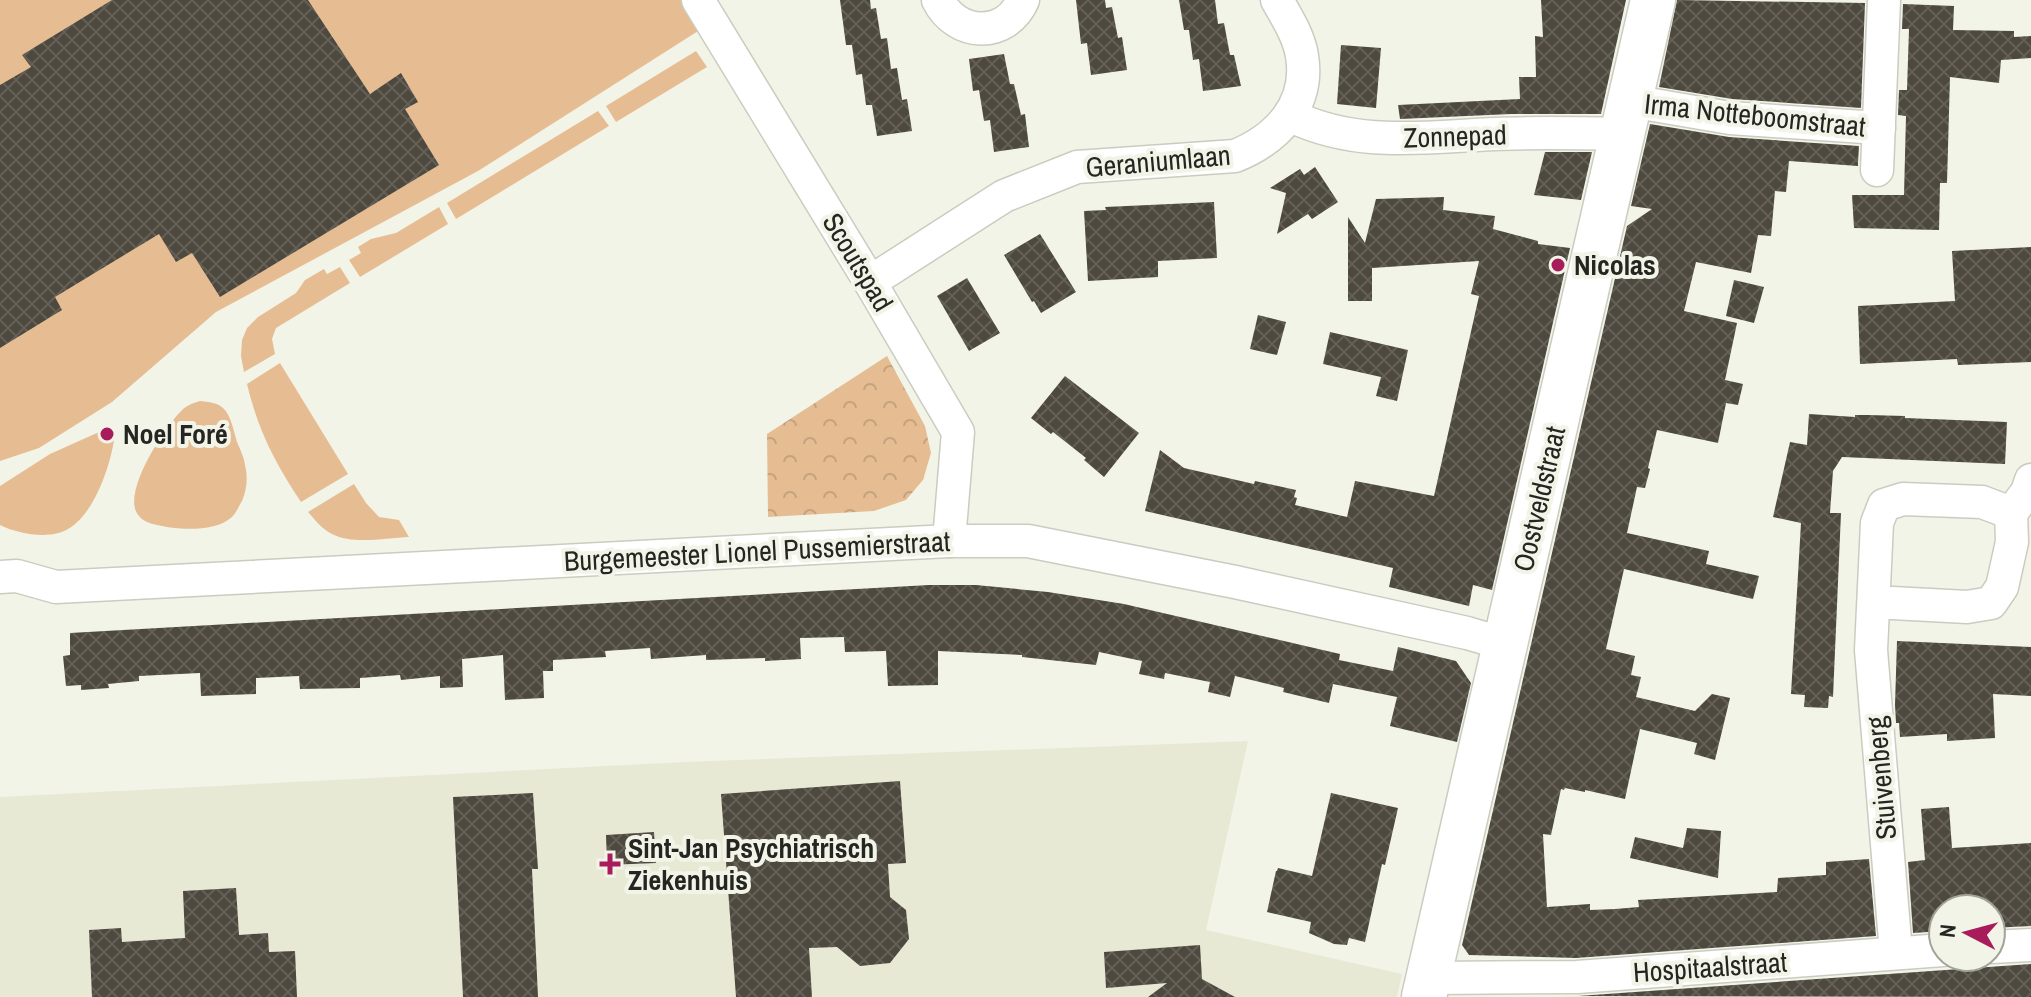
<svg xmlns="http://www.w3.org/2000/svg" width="2031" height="997" font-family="'Archivo Narrow',sans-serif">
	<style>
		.built { fill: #e7e9d4 }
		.green { fill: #e6bd93 }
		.park { fill: url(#park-crowns) }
		.building { fill: url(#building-cross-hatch) }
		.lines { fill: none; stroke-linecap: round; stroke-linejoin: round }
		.street-casing { stroke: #cbccc0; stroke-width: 35 }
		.secondary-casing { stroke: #cbccc0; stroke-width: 47 }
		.street { stroke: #fff; stroke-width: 32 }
		.secondary { stroke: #fff; stroke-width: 44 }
		.poi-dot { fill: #a91c5b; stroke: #f3f4e8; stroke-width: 3 }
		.labels { text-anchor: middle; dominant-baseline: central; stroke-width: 8; stroke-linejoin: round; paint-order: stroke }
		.street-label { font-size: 28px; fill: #252621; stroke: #f3f4e8 }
		.poi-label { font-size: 28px; font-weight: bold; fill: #252621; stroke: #f3f4e8; text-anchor: start }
	</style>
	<defs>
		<pattern id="park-crowns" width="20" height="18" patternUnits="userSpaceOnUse" patternTransform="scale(2)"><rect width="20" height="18" fill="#e6bd93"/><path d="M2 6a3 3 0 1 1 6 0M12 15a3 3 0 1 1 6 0" fill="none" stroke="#c5a27e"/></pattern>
		<pattern id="building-cross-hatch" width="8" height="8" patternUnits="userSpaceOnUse" patternTransform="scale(2)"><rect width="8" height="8" fill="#4d493f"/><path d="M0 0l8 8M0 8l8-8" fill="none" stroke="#646058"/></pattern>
	</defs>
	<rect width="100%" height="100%" fill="#f3f4e8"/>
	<polygon class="built" points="1248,741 1206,930 1402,974 1397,997 0,997 0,797 684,762"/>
	<g class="green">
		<polygon points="0,0 690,0 706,26 478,171 216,312 112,402 39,448 0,461"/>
		<polygon points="696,51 707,67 616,122 606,106"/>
		<polygon points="598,111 609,126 456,219 447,203"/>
		<polygon points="439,207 448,224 360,277 349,260 361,253 358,247 371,239 396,233"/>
		<polygon points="340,267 350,283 276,328 272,339 275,354 244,372 241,356 242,340 247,328 258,317 296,293 305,280 324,269 327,274"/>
		<path d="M280,363L348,474L301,502C275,463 258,430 247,384Z"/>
		<path d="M200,401C207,402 217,402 223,408C231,415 234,432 237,442C240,449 244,457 245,465C248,477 247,489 242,501C239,506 236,513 232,517C217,531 186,530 167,527C158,525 145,524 139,516C119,495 166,425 183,409C188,405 193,403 200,401Z"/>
		<path d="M108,428L112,430L115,433C112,462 95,514 68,529C50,540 18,534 0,525V486L50,454Z"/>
		<path d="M354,484L366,503L379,517L399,520L409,537C386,538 353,545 332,534C322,529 315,520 308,512Z"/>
	</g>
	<polygon class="park" points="887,356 925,426 931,453 923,480 906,500 874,511 768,517 767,434"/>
	<g class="building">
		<polygon points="112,0 308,0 370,94 401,73 418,102 405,109 439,165 220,297 192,253 176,262 159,234 55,297 62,310 0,348 0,85 31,67 22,55"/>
		<polygon points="840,0 870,0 871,9 876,8 881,39 887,38 891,69 897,68 902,100 907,99 912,131 877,136 872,105 866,105 862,74 856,75 852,45 846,45"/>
		<polygon points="1076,0 1105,0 1106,8 1112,7 1118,38 1122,37 1127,70 1091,75 1087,43 1081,44"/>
		<polygon points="1179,0 1215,0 1218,24 1224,23 1230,55 1234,55 1241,86 1203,91 1199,59 1193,60 1189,30 1184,30"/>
		<polygon points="1541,0 1626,0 1601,114 1511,114 1400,119 1398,105 1520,99 1519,77 1536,77 1535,36 1543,37"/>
		<polygon points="1677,0 1865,3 1861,108 1732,99 1659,87"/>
		<polygon points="1903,4 1954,6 1953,30 2014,31 2014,37 2031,36 2031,58 2001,60 1999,83 1950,77 1947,183 1940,183 1939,230 1854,228 1852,195 1904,195 1906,116 1898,115 1899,90 1907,90 1909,29 1902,29"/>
		<polygon points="1341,45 1381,48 1376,108 1337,104"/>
		<polygon points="1004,54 1010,84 1014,84 1021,115 1025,114 1029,147 994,152 990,120 984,121 979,90 973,91 969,59"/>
		<polygon points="1650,124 1729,137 1859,146 1858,163 1858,166 1789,161 1786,192 1775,191 1771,236 1758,235 1751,273 1696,262 1684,311 1737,323 1725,380 1743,384 1738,405 1726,403 1718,443 1657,430 1648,468 1650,469 1645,488 1637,487 1627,533 1709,551 1706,564 1759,576 1753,599 1624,569 1606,649 1635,656 1631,675 1641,677 1636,697 1695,711 1712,694 1730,698 1715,760 1694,754 1697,743 1640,729 1625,799 1585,790 1585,792 1565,788 1564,790 1561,789 1551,835 1543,834 1547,907 1590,904 1590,910 1615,909 1639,907 1638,900 1777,892 1778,878 1826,875 1826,862 1869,859 1876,936 1576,958 1469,955 1462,945 1463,941 1627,226 1652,209 1631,206"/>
		<polygon points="1517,152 1592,152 1581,200 1534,195 1545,152"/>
		<polygon points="1315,167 1338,202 1312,219 1308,214 1277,234 1286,193 1270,188 1300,169 1304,175"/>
		<polygon points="1444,197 1443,210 1495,216 1493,229 1538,241 1538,244 1570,248 1492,590 1473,585 1469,606 1389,587 1393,568 1145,511 1160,450 1184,468 1254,484 1255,481 1296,490 1294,497 1297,498 1295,505 1347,517 1355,481 1434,496 1479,296 1471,294 1479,261 1372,268 1372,301 1348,301 1348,217 1365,243 1376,199"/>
		<polygon points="1214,202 1217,258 1158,261 1158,277 1088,281 1084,211 1106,210 1105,207"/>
		<polygon points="1040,234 1076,292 1041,313 1034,301 1032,302 1004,255"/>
		<polygon points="2031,247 2031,362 1958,365 1957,359 1860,364 1858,306 1955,301 1952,251"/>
		<polygon points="967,278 1000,333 969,351 937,296"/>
		<polygon points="1734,280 1764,287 1754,323 1726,316"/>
		<polygon points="1258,315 1286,322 1277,355 1250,349"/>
		<polygon points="1330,332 1408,350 1397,401 1376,396 1381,377 1323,364"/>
		<polygon points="1065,376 1139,433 1104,477 1084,460 1086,458 1053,432 1051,434 1031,418"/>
		<polygon points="1809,414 1855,417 1855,415 1868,415 1905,416 1905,418 2007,422 2005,464 1842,457 1833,471 1830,513 1841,513 1833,697 1829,696 1828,708 1804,707 1805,695 1791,694 1801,523 1773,517 1790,442 1807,445"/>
		<polygon points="929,585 976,585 1048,592 1124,604 1340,654 1339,660 1393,671 1398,647 1456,661 1471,683 1457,742 1390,726 1397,697 1333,684 1329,703 1283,692 1284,688 1235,676 1230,697 1208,692 1210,682 1165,673 1164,679 1139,674 1142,661 1099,652 1096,665 1022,657 1022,655 938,651 938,685 888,686 886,651 845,652 844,637 800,638 801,659 765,661 765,658 706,660 706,655 651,659 650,648 605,651 606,657 553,660 553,671 543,671 544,698 505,700 503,655 462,659 463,687 440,688 440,676 401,680 400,675 360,678 360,688 300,689 299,676 256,678 256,694 201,696 200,673 139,676 139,681 108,684 109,688 81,690 81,685 66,686 63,656 70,655 70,633"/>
		<polygon points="1897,641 2031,647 2031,696 1993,694 1995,738 1947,741 1947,734 1900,737 1899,723 1896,723 1895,705"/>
		<polygon points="900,781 906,863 888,864 890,897 906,910 909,939 890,963 860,966 837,947 809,948 812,997 736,997 721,794"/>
		<polygon points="533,793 538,869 532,869 538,997 463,997 453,797"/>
		<polygon points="1331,793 1398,808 1385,865 1382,864 1365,942 1349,938 1347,945 1334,944 1309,933 1311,922 1267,912 1276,871 1277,871 1278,868 1312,876"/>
		<polygon points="1949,807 1952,848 2031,843 2031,926 1991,928 1991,909 1943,909 1943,931 1913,933 1908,862 1925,860 1921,809"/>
		<polygon points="1687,828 1721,831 1718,878 1630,858 1635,837 1683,848"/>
		<polygon points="654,832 656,863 607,865 606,835"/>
		<polygon points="236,888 239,935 268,933 269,952 295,951 297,997 92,997 89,930 121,928 122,942 185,938 183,891"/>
		<polygon points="1200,945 1202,979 1235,997 1148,997 1167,983 1106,988 1104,952"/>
		<polygon points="2031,964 2031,997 1554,996 1578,996"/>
	</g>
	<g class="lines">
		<g class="street-casing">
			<g id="street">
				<polyline points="698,0 870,282 958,432 949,541"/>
				<path d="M938,0C956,36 1005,40 1023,0"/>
				<polyline points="1630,101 1730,118 1879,128"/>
				<path d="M1291,116C1358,148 1423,137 1495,134C1538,132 1580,133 1623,134"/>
				<polyline points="1877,170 1884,0"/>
				<path d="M870,282L1004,196L1077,167L1235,156C1277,139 1310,105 1302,56C1299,36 1287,18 1277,0"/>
				<polyline points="2011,513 2027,492 2031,480"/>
				<polyline points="0,577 17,576 56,587 949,541 1028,541 1235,582 1467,633 1505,644"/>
				<polyline points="1874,602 1967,607 1991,603 2002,587 2012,542 2011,513 1982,502 1903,499 1884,505 1877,523 1871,650 1896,953"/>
				<polyline points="1991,947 2031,945"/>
				<polyline points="1429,978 1577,977 1943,950"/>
			</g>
		</g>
		<g class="secondary-casing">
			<polyline id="secondary" points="1424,997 1653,0"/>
		</g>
		<use href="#street" class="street"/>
		<use href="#secondary" class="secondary"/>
	</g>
	<g class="poi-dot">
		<circle cx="1558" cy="265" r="8"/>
		<circle cx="107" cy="434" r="8"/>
		<path d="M606 852h8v8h8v8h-8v8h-8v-8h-8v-8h8z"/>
	</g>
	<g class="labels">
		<g class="street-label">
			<text transform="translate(1755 115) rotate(6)">Irma Notteboomstraat</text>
			<text transform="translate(1455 136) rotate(-2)">Zonnepad</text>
			<text transform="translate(1158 161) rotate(-5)">Geraniumlaan</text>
			<text transform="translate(858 262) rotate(59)">Scoutspad</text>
			<text transform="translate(1539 499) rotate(-77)">Oostveldstraat</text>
			<text transform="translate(757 551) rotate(-3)">Burgemeester Lionel Pussemierstraat</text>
			<text transform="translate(1881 778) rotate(-95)">Stuivenberg</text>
			<text transform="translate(1710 967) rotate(-4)">Hospitaalstraat</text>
		</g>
		<g class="poi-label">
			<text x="1574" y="265">Nicolas</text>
			<text x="123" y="434">Noel Foré</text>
			<text x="628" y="848">Sint-Jan Psychiatrisch<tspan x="628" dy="32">Ziekenhuis</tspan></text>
		</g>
	</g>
	<g transform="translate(1967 933) rotate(276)"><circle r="38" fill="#f3f4e8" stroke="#a1a298" stroke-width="2"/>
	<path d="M0-6L14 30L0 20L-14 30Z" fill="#a91c5b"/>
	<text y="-12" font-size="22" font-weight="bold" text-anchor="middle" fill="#252621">N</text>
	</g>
</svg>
